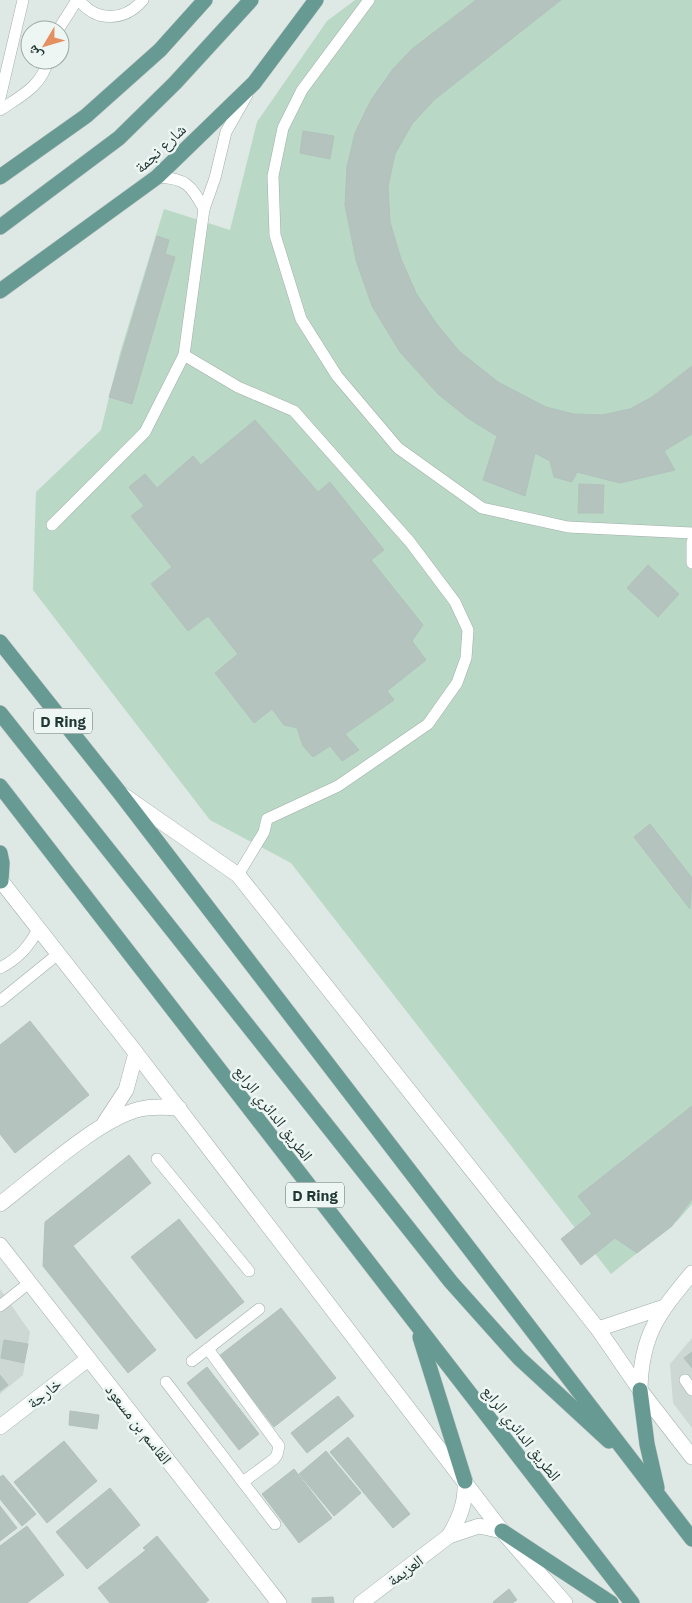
<svg xmlns="http://www.w3.org/2000/svg" width="692" height="1603" font-family="'IBM Plex Sans','Noto Naskh Arabic',sans-serif">
	<style>
		.built { fill: #cdd8d4 }
		.green { fill: #b9d8c5 }
		.building { fill: #b4c3be; stroke: #b2c1bd }
		.lines { fill: none; stroke-linecap: round; stroke-linejoin: round }
		.service-casing { stroke: #a2afac; stroke-width: 12 }
		.minor-casing { stroke: #a2afac; stroke-width: 16 }
		.tertiary-casing { stroke: #a2afac; stroke-width: 16 }
		.primary-casing { stroke: #bcc3c2; stroke-width: 16 }
		.service { stroke: #fff; stroke-width: 11 }
		.minor { stroke: #fff; stroke-width: 15 }
		.tertiary { stroke: #fff; stroke-width: 15 }
		.primary { stroke: #679a93; stroke-width: 15 }
		.labels { text-anchor: middle; dominant-baseline: central; stroke-width: 5; stroke-linejoin: round; paint-order: stroke }
		.shield { fill: #eef6f3; stroke: #5e706d; stroke-width: 1 }
		.shield-label { font-size: 15px; font-weight: bold; fill: #213733 }
		.street-label { font-size: 16px; fill: #213733; stroke: #eef6f3 }
	</style>
	<rect width="100%" height="100%" fill="#dee8e5"/>
	<g class="built">
		<polygon points="0,1289 30,1332 23,1375 0,1394"/>
		<polygon points="692,1338 692,1428 673,1403 670,1364"/>
	</g>
	<polygon class="green" points="355,0 692,0 692,1204 678,1220 611,1274 291,863 210,820 33,590 36,492 101,430 120,353 164,209 230,230 257,122 327,21"/>
	<g class="building">
		<polygon points="476,0 561,0 434,100 412,124 395,154 388,186 390,222 401,259 416,293 436,323 459,351 498,382 546,407 574,414 602,415 630,409 652,397 692,366 692,434 664,451 675,470 620,483 577,472 572,482 554,477 550,461 535,453 525,496 483,480 497,436 469,419 438,394 400,352 372,306 356,260 345,205 347,167 355,133 371,100 393,69 412,49"/>
		<polygon points="303,131 334,136 330,159 300,153"/>
		<polygon points="157,236 169,240 165,254 175,257 132,404 109,397"/>
		<polygon points="255,420 318,492 330,482 384,550 371,560 423,625 412,641 426,660 387,691 394,700 345,734 359,750 342,761 330,746 313,757 303,746 297,728 284,725 272,709 254,723 215,673 238,654 208,616 188,631 151,584 172,567 131,516 144,506 129,487 145,474 157,488 193,456 201,465"/>
		<polygon points="579,484 604,485 603,513 578,513"/>
		<polygon points="648,565 679,594 658,617 627,588"/>
		<polygon points="650,824 692,878 690,909 634,837"/>
		<polygon points="30,1021 89,1095 15,1153 0,1134 0,1045"/>
		<polygon points="692,1106 692,1199 672,1226 637,1253 615,1238 581,1265 561,1239 592,1214 578,1196"/>
		<polygon points="129,1155 151,1183 73,1246 156,1350 128,1373 43,1266 45,1222"/>
		<polygon points="179,1219 244,1302 196,1339 131,1257"/>
		<polygon points="281,1308 336,1378 274,1427 219,1356"/>
		<polygon points="4,1340 28,1344 24,1363 1,1358"/>
		<polygon points="692,1352 692,1368 684,1358"/>
		<polygon points="207,1367 259,1434 239,1450 187,1383"/>
		<polygon points="0,1375 8,1385 0,1391"/>
		<polygon points="338,1396 354,1416 307,1453 291,1433"/>
		<polygon points="70,1411 99,1415 97,1429 69,1425"/>
		<polygon points="348,1437 410,1514 393,1528 330,1452"/>
		<polygon points="64,1441 97,1481 47,1523 14,1482"/>
		<polygon points="326,1451 361,1493 334,1516 299,1474"/>
		<polygon points="294,1469 332,1518 299,1543 262,1494"/>
		<polygon points="3,1475 36,1514 22,1526 0,1499 0,1477"/>
		<polygon points="110,1488 140,1525 87,1569 56,1532"/>
		<polygon points="0,1506 17,1528 0,1541"/>
		<polygon points="27,1526 64,1575 27,1603 0,1603 0,1546"/>
		<polygon points="157,1536 209,1600 205,1603 110,1603 98,1588 146,1550 143,1548"/>
		<polygon points="509,1589 517,1600 512,1603 494,1603 493,1602"/>
		<polygon points="333,1597 334,1603 312,1603 312,1598"/>
	</g>
	<g class="lines">
		<g class="service-casing">
			<g id="service">
				<path d="M79,0C97,23 125,21 143,0"/>
				<polyline points="369,0 302,90 283,128 273,176 275,235 301,319 337,376 398,448 482,508 568,527 692,533"/>
				<polyline points="58,30 77,0"/>
				<polyline points="0,98 23,0"/>
				<path d="M0,110C21,96 42,86 48,60"/>
				<path d="M157,177C186,178 191,185 204,209"/>
				<polyline points="184,355 238,387 294,411 410,542 455,602 468,630 466,658 457,683 428,724 338,786 267,819 264,832 238,875"/>
				<polyline points="52,525 145,432 184,355 204,209 215,178 226,132 247,95"/>
				<polyline points="692,542 692,563"/>
				<path d="M0,968C18,959 29,947 38,929"/>
				<polyline points="0,1001 58,954"/>
				<polyline points="157,1159 249,1271"/>
				<polyline points="0,1306 29,1283"/>
				<polyline points="208,1349 279,1446 277,1455 274,1459 243,1482"/>
				<polyline points="192,1361 259,1309"/>
				<polyline points="685,1380 692,1390"/>
				<polyline points="166,1382 275,1524"/>
			</g>
		</g>
		<g class="minor-casing">
			<g id="minor">
				<polyline points="1,881 136,1053 502,1531 565,1603"/>
				<polyline points="105,1122 126,1090 136,1053"/>
				<path d="M0,1204C36,1177 98,1119 140,1109C153,1106 166,1107 179,1108"/>
				<polyline points="0,1245 279,1603"/>
				<polyline points="0,1427 88,1359"/>
				<path d="M449,1536C460,1517 466,1503 465,1481"/>
				<polyline points="361,1603 449,1536 479,1526 502,1531"/>
			</g>
		</g>
		<g class="tertiary-casing">
			<g id="tertiary">
				<polyline points="123,795 238,875 598,1329 640,1390 692,1457"/>
				<polyline points="598,1329 664,1307"/>
				<path d="M640,1390C641,1335 658,1314 692,1273"/>
			</g>
		</g>
		<g class="primary-casing">
			<g id="primary">
				<polyline points="0,177 86,116 160,50 205,0"/>
				<polyline points="0,227 119,138 175,83 251,0"/>
				<polyline points="0,291 157,177 254,83 316,0"/>
				<polyline points="0,642 120,793 692,1539"/>
				<polyline points="0,713 451,1282 519,1358 609,1441"/>
				<polyline points="0,786 632,1603"/>
				<polyline points="0,853 2,863 1,881"/>
				<polyline points="420,1337 465,1481"/>
				<polyline points="640,1390 647,1444 657,1488"/>
				<polyline points="502,1531 611,1603"/>
			</g>
		</g>
		<use href="#service" class="service"/>
		<use href="#minor" class="minor"/>
		<use href="#tertiary" class="tertiary"/>
		<use href="#primary" class="primary"/>
	</g>
	<g class="labels">
		<g class="shield">
			<rect x="34" y="708.5" width="58" height="25" rx="4"/>
			<rect x="286" y="1182.5" width="58" height="25" rx="4"/>
		</g>
		<g class="shield-label">
			<text x="63" y="721">D Ring</text>
			<text x="315" y="1195">D Ring</text>
		</g>
		<g class="street-label">
			<text transform="translate(160 148) rotate(-43)">شارع نجمة</text>
			<text transform="translate(274 1113) rotate(52)">الطريق الدائري الرابع</text>
			<text transform="translate(44 1393) rotate(-38)">خارجة</text>
			<text transform="translate(139 1424) rotate(52)">القاسم بن مسعود</text>
			<text transform="translate(522 1433) rotate(52)">الطريق الدائري الرابع</text>
			<text transform="translate(405 1570) rotate(-37)">العزيمة</text>
		</g>
	</g>
	<g transform="translate(45 45) rotate(232)"><circle r="24" fill="#eef6f3" stroke="#9caaa6"/>
	<path d="M0-4L9 19L0 12L-9 19Z" fill="#e59060"/>
	<text y="-8" font-size="14" font-weight="bold" text-anchor="middle" fill="#213733">ش</text>
	</g>
</svg>
